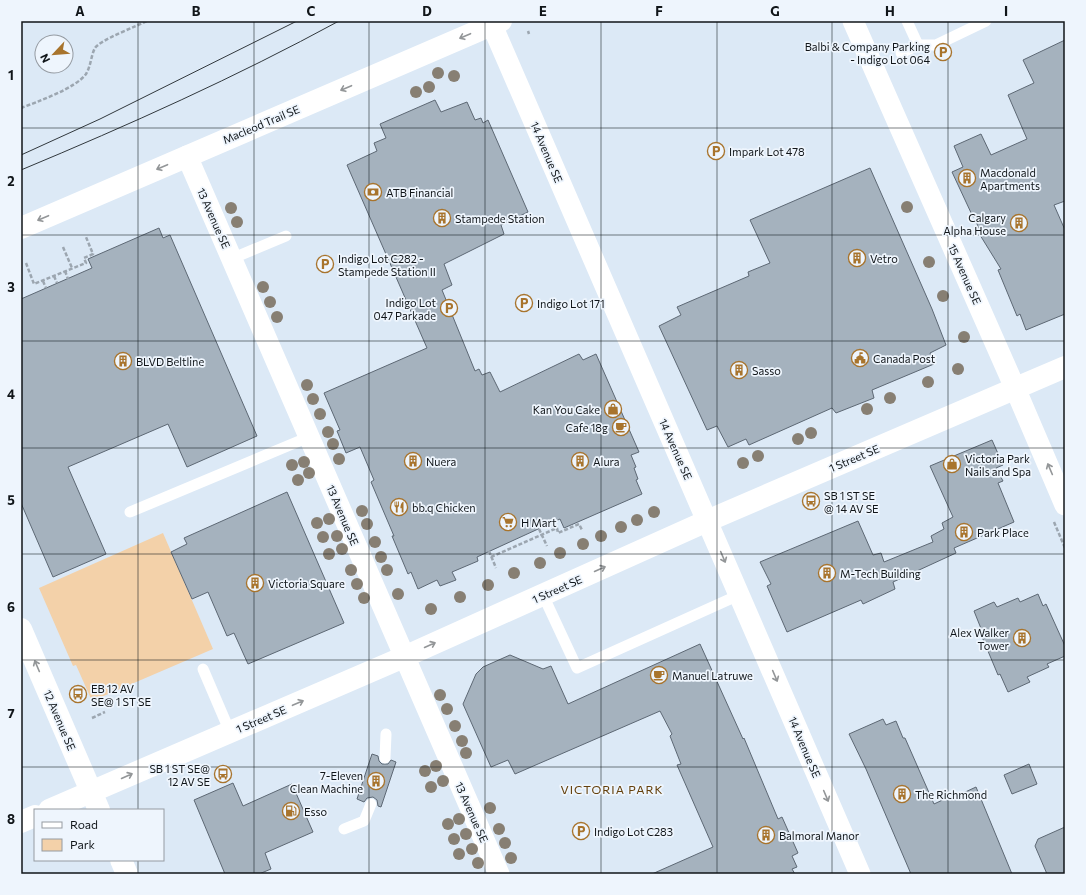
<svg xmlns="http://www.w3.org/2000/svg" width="1086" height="895" font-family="Commissioner,sans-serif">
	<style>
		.green { fill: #f3d1a9 }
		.building { fill: #a5b2be; stroke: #5d6874 }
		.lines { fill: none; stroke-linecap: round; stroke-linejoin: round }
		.path { stroke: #9ca6b0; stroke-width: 2.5; stroke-dasharray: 4 2; stroke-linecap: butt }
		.lane { stroke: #fff; stroke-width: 11 }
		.street { stroke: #fff; stroke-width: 21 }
		.secondary { stroke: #fff; stroke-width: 22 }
		.primary { stroke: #fff; stroke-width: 22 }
		.tram { stroke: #31383d; stroke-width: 1 }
		.tree { fill: #877f73 }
		.oneway { stroke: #939698 }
		.grid { fill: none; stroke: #101519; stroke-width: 1; stroke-opacity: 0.55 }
		.labels { text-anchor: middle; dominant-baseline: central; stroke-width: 3.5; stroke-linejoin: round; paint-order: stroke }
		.poi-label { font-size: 11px; fill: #101519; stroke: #eef5fd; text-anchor: start }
		.street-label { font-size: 11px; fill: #101519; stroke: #eef5fd }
		.neighbourhood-label { font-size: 12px; letter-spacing: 1px; fill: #64400c; stroke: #eef5fd }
		.neatline { fill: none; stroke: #101519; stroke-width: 1.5 }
		.grid-label { font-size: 13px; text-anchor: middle; font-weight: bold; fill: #101519 }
	</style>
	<rect width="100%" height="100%" fill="#dce9f6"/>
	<polygon class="green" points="163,533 213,649 92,701 76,665 73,666 39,588"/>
	<g class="building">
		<polygon points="1065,40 1065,201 1054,205 1065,230 1065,314 1026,330 1020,314 1017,316 998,270 1001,269 980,235 975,216 973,217 952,172 963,167 954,146 981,134 991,155 1027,139 1008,95 1034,83 1023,60"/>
		<polygon points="435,100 441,112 467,102 475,120 481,118 483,123 488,120 528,212 501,225 504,234 444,264 452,285 442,290 475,371 479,369 482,375 490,372 500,392 579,354 583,360 596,354 639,452 631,455 636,467 634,468 638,479 636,480 642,494 564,528 560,519 477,557 478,561 452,572 456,580 440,586 437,580 418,589 411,572 408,574 392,536 394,536 371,482 374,480 360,447 346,453 337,431 340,430 324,393 427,348 347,165 377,151 374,143 386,138 380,124"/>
		<polygon points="870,168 932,309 946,345 930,353 934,364 872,390 874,398 836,413 832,408 749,445 746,439 728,447 717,426 707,430 659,326 681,315 677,307 749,276 748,272 770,263 750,220"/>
		<polygon points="159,228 163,238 170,235 257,436 187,467 168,424 68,467 106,554 53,577 21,503 21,299 92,268 88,259"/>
		<polygon points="992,440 1003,465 996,468 1003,481 998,483 1014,522 954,548 956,553 893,582 895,589 863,604 861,600 787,632 767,586 771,584 760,562 858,521 873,555 881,553 884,562 933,542 931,536 944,529 942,523 953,517 930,466"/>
		<polygon points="287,492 344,623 248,664 234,633 227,636 208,592 192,599 171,552 187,544 184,538"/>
		<polygon points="1038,594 1043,606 1046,604 1065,646 1065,656 1047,664 1049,667 1027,677 1030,682 1008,692 1000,674 998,675 980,632 982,631 974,611 994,602 997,607 1018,598 1020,602"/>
		<polygon points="700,644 743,739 744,738 778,819 782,817 798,853 792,856 797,867 792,869 795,874 652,874 713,847 677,765 681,764 670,736 672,734 660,711 515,774 508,760 491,767 463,704 476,674 483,667 510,655 543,669 551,666 568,704"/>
		<polygon points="883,719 886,725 896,721 903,738 905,738 934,804 947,798 948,800 976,787 1012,874 911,874 866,769 849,734"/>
		<polygon points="372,754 378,756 379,761 382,764 388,764 391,760 396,762 381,807 378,806 377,800 373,797 367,798 364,802 357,799"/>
		<polygon points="1029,764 1037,784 1012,794 1004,775"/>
		<polygon points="233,783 243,806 292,784 313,832 265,853 271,869 259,874 225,874 194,800"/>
		<polygon points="1065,827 1065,874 1047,874 1035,846 1038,839"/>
	</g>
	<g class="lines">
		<g class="path">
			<polyline points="528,31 529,34"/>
			<path d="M21,108C37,102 76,88 86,74C91,66 91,55 95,48C100,40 137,26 147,21"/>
			<polyline points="63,247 72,268"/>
			<polyline points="26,263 34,284 86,263 84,258 93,254 86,237"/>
			<polyline points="65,271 68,279"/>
			<polyline points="54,276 57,283"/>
			<polyline points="43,281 46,288"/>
			<polyline points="1054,522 1065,548"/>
			<polyline points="539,529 547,546"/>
			<polyline points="489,551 496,568"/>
			<polyline points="491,557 557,528 558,533 579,524 582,530"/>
			<polyline points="92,718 105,712"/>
		</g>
		<g class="lane">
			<polyline points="907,21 918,45"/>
			<polyline points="901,53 918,45 936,45 986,21"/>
			<polyline points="231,259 286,236"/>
			<polyline points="130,512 309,437"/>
			<polyline points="543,595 577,668 739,595"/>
			<polyline points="203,669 230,732"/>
			<polyline points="385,758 386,734"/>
			<polyline points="344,829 364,821 371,804"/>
		</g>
		<g class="street">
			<polyline points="853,21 1015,388 1065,505"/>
			<polyline points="492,25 860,874"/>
			<polyline points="187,156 499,874"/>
		</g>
		<g class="secondary">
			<polyline points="21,629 99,810"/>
			<polyline points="121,860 127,874"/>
		</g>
		<g class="primary">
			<polyline points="21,228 501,21"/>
			<polyline points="49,810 404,657 707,521 1065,367"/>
			<polyline points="21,822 35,816"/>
		</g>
		<g class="tram">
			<polyline points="21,155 100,119 297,21"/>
			<path d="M21,170C129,125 236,77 339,21"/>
		</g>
	</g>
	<g class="tree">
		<circle cx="438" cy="73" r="6"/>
		<circle cx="454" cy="76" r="6"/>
		<circle cx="429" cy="87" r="6"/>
		<circle cx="416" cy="92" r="6"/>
		<circle cx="907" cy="207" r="6"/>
		<circle cx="231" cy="208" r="6"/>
		<circle cx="237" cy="222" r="6"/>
		<circle cx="929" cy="262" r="6"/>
		<circle cx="263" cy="287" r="6"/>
		<circle cx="943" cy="296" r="6"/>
		<circle cx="270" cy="302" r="6"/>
		<circle cx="277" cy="317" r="6"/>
		<circle cx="964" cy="337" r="6"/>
		<circle cx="958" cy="369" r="6"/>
		<circle cx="928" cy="382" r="6"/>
		<circle cx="307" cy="385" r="6"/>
		<circle cx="890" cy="398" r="6"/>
		<circle cx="313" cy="399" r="6"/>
		<circle cx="867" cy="409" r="6"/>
		<circle cx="320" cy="414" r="6"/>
		<circle cx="328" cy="432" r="6"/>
		<circle cx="811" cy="433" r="6"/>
		<circle cx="798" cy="439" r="6"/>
		<circle cx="333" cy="444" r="6"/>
		<circle cx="758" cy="456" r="6"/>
		<circle cx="339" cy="459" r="6"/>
		<circle cx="304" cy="462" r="6"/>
		<circle cx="743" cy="463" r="6"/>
		<circle cx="292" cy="465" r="6"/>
		<circle cx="309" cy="473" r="6"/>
		<circle cx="298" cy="480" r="6"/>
		<circle cx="362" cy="511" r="6"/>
		<circle cx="654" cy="512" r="6"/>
		<circle cx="329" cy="519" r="6"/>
		<circle cx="637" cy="520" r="6"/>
		<circle cx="317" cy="523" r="6"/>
		<circle cx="367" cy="524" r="6"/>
		<circle cx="621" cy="527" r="6"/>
		<circle cx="337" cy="536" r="6"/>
		<circle cx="601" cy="536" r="6"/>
		<circle cx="323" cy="537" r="6"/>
		<circle cx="375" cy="542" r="6"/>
		<circle cx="583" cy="544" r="6"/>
		<circle cx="342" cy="549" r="6"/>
		<circle cx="560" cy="553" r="6"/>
		<circle cx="329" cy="554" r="6"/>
		<circle cx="381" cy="557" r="6"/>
		<circle cx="540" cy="563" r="6"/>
		<circle cx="351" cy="570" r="6"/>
		<circle cx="387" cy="570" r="6"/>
		<circle cx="514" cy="573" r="6"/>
		<circle cx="357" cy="584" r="6"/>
		<circle cx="488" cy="585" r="6"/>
		<circle cx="398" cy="594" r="6"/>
		<circle cx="460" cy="597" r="6"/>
		<circle cx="364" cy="598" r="6"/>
		<circle cx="431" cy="609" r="6"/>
		<circle cx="440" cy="695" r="6"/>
		<circle cx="447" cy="709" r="6"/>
		<circle cx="455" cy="726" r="6"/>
		<circle cx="462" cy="741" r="6"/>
		<circle cx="466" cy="753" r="6"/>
		<circle cx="436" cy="766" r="6"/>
		<circle cx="425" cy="771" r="6"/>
		<circle cx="443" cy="781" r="6"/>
		<circle cx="431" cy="787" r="6"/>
		<circle cx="490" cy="808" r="6"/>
		<circle cx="459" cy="819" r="6"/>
		<circle cx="448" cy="824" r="6"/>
		<circle cx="499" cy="829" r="6"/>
		<circle cx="466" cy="834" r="6"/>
		<circle cx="454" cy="839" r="6"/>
		<circle cx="505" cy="843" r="6"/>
		<circle cx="472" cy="849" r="6"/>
		<circle cx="459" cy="854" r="6"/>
		<circle cx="511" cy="858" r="6"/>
		<circle cx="478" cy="863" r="6"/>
	</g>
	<defs><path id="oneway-shaft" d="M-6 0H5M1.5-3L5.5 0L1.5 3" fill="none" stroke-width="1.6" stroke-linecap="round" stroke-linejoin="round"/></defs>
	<g class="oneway">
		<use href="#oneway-shaft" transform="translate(465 36) rotate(157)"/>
		<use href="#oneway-shaft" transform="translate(346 88) rotate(157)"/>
		<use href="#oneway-shaft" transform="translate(162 167) rotate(157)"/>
		<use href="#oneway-shaft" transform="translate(43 218) rotate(157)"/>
		<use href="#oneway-shaft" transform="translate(1050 469) rotate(-113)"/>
		<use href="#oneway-shaft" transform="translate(723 557) rotate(67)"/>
		<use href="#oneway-shaft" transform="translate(600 569) rotate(-24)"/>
		<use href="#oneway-shaft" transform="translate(430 645) rotate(-24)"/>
		<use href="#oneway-shaft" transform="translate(37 666) rotate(-113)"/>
		<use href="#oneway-shaft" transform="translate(775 676) rotate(67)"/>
		<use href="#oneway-shaft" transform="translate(298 703) rotate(-23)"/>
		<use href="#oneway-shaft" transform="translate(127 776) rotate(-24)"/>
		<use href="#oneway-shaft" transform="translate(826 796) rotate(67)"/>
	</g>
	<path class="grid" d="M138,21V810M254,21V874M369,21V874M485,21V874M601,21V874M717,21V874M832,21V874M948,21V874M21,128H1065M21,235H1065M21,341H1065M21,448H1065M21,554H1065M21,660H1065M21,767H1065M138,860V874"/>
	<defs>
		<g id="parking-ring" transform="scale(0.9)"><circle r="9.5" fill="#eef5fd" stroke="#a8742d" stroke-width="1.5"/><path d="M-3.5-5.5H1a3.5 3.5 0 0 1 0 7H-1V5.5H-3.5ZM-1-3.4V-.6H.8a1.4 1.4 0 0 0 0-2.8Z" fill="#a8742d"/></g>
		<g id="building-ring" transform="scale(0.9)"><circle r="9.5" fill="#eef5fd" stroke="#a8742d" stroke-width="1.5"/><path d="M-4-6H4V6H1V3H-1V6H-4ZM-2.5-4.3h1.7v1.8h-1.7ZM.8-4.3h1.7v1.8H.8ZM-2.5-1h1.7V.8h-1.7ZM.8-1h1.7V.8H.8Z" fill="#a8742d"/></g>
		<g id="bank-ring" transform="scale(0.9)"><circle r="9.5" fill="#eef5fd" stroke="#a8742d" stroke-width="1.5"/><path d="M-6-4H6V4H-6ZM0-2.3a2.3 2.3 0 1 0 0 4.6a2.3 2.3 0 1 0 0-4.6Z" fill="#a8742d"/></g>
		<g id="civic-ring" transform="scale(0.9)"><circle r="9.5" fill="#eef5fd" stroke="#a8742d" stroke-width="1.5"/><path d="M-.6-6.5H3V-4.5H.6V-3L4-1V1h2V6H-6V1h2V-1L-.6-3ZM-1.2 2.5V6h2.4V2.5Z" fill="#a8742d"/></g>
		<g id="shop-ring" transform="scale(0.9)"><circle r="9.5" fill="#eef5fd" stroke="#a8742d" stroke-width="1.5"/><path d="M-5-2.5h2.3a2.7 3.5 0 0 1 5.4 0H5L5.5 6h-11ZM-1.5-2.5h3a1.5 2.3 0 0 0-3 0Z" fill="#a8742d"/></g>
		<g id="cafe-ring" transform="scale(0.9)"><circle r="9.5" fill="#eef5fd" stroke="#a8742d" stroke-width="1.5"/><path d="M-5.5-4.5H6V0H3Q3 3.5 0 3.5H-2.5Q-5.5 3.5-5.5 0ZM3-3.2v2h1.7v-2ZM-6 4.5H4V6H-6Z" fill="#a8742d"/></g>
		<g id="bus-ring" transform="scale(0.9)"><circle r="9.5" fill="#eef5fd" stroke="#a8742d" stroke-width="1.5"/><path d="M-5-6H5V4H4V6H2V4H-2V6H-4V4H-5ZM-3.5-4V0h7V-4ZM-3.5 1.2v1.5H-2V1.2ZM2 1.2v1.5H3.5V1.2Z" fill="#a8742d"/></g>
		<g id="restaurant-ring" transform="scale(0.9)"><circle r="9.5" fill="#eef5fd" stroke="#a8742d" stroke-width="1.5"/><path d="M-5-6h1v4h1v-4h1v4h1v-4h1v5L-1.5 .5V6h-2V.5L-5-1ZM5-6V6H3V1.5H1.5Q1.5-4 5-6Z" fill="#a8742d"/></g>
		<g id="supermarket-ring" transform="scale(0.9)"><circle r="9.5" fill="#eef5fd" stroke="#a8742d" stroke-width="1.5"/><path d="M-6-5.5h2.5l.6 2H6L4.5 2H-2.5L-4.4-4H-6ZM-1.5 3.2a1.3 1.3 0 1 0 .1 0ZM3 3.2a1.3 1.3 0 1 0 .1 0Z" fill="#a8742d"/></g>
		<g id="fuel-ring" transform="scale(0.9)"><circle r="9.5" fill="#eef5fd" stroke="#a8742d" stroke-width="1.5"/><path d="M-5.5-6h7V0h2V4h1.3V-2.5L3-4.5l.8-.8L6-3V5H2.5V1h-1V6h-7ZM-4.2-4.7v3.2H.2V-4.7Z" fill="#a8742d"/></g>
	</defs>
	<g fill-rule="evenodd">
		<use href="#parking-ring" x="943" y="52"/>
		<use href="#parking-ring" x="716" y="151"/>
		<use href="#building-ring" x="967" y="178"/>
		<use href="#bank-ring" x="373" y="192"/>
		<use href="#building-ring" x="442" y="218"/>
		<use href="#building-ring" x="1019" y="223"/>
		<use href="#building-ring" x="857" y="258"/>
		<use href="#parking-ring" x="325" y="264"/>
		<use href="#parking-ring" x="524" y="303"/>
		<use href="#parking-ring" x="449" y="308"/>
		<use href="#civic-ring" x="860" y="358"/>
		<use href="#building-ring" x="123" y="361"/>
		<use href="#building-ring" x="739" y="370"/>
		<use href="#shop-ring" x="613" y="409"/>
		<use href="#cafe-ring" x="621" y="427"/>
		<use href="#building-ring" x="413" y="461"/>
		<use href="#building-ring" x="580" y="461"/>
		<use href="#shop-ring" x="952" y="464"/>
		<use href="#bus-ring" x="811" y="501"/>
		<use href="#restaurant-ring" x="399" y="507"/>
		<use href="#supermarket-ring" x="508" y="522"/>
		<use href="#building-ring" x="964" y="532"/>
		<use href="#building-ring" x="827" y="573"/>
		<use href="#building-ring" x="255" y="583"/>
		<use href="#building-ring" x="1022" y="638"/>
		<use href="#cafe-ring" x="659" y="675"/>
		<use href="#bus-ring" x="78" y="694"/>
		<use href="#bus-ring" x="223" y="774"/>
		<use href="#building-ring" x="376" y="781"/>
		<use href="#building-ring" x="902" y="794"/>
		<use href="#fuel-ring" x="291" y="811"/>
		<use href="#parking-ring" x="581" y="831"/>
		<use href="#building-ring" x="766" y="835"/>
	</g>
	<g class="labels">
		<g class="poi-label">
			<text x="930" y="46" text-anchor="end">Balbi &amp; Company Parking<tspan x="930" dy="13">- Indigo Lot 064</tspan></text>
			<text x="729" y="151">Impark Lot 478</text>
			<text x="980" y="172">Macdonald<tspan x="980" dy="13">Apartments</tspan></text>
			<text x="386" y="192">ATB Financial</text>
			<text x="1006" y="217" text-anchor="end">Calgary<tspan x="1006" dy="13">Alpha House</tspan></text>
			<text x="455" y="218">Stampede Station</text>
			<text x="338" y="258">Indigo Lot C282 -<tspan x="338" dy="13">Stampede Station II</tspan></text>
			<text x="870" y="258">Vetro</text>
			<text x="436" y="302" text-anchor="end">Indigo Lot<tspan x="436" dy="13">047 Parkade</tspan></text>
			<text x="537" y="303">Indigo Lot 171</text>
			<text x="873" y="358">Canada Post</text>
			<text x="136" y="361">BLVD Beltline</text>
			<text x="752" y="370">Sasso</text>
			<text x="600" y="409" text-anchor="end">Kan You Cake</text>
			<text x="608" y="427" text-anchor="end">Cafe 18g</text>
			<text x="965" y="458">Victoria Park<tspan x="965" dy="13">Nails and Spa</tspan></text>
			<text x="426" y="461">Nuera</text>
			<text x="593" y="461">Alura</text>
			<text x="824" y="495">SB 1 ST SE<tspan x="824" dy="13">@ 14 AV SE</tspan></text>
			<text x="412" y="507">bb.q Chicken</text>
			<text x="521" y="522">H Mart</text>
			<text x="977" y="532">Park Place</text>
			<text x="840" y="573">M-Tech Building</text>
			<text x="268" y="583">Victoria Square</text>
			<text x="1009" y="632" text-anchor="end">Alex Walker<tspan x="1009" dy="13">Tower</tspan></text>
			<text x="672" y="675">Manuel Latruwe</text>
			<text x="91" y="688">EB 12 AV<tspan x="91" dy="13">SE@ 1 ST SE</tspan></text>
			<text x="210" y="768" text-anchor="end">SB 1 ST SE@<tspan x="210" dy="13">12 AV SE</tspan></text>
			<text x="363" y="775" text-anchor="end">7-Eleven<tspan x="363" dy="13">Clean Machine</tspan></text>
			<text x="915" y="794">The Richmond</text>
			<text x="304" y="811">Esso</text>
			<text x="594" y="831">Indigo Lot C283</text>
			<text x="779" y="835">Balmoral Manor</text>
		</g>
		<g class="street-label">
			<text transform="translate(261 124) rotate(-23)">Macleod Trail SE</text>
			<text transform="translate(547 152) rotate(67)">14 Avenue SE</text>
			<text transform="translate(214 218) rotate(66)">13 Avenue SE</text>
			<text transform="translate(965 274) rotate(66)">15 Avenue SE</text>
			<text transform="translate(676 449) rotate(66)">14 Avenue SE</text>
			<text transform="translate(854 458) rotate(-23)">1 Street SE</text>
			<text transform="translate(343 515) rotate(67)">13 Avenue SE</text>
			<text transform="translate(557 589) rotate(-24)">1 Street SE</text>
			<text transform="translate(261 719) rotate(-23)">1 Street SE</text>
			<text transform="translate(60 720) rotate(67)">12 Avenue SE</text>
			<text transform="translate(805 747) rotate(67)">14 Avenue SE</text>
			<text transform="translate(472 812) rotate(66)">13 Avenue SE</text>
		</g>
		<g class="neighbourhood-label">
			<text x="612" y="789">VICTORIA PARK</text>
		</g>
	</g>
	<rect width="1086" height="895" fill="none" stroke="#eef5fd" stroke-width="44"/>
	<rect x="34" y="809" width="130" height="52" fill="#eef5fd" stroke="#959ba2"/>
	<rect x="42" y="822" width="20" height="6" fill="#ffffff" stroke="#959ba2"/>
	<text x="70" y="829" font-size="12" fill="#101519">Road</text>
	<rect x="42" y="839" width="20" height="12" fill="#f3d1a9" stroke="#959ba2"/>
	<text x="70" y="849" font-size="12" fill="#101519">Park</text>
	<g transform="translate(54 54) rotate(244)"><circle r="19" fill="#eef5fd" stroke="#959ba2"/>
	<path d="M0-3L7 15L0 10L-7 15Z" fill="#a8742d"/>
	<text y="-6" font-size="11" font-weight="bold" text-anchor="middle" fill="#101519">N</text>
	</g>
	<rect x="22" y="22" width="1042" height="851" class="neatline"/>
	<g class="grid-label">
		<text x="80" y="16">A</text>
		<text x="196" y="16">B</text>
		<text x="311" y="16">C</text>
		<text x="427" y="16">D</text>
		<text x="543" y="16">E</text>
		<text x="659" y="16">F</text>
		<text x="775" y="16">G</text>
		<text x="890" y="16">H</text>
		<text x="1006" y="16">I</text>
		<text x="11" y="80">1</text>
		<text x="11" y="186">2</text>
		<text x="11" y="292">3</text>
		<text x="11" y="399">4</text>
		<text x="11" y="505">5</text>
		<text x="11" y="612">6</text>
		<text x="11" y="718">7</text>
		<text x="11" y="824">8</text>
	</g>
</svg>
